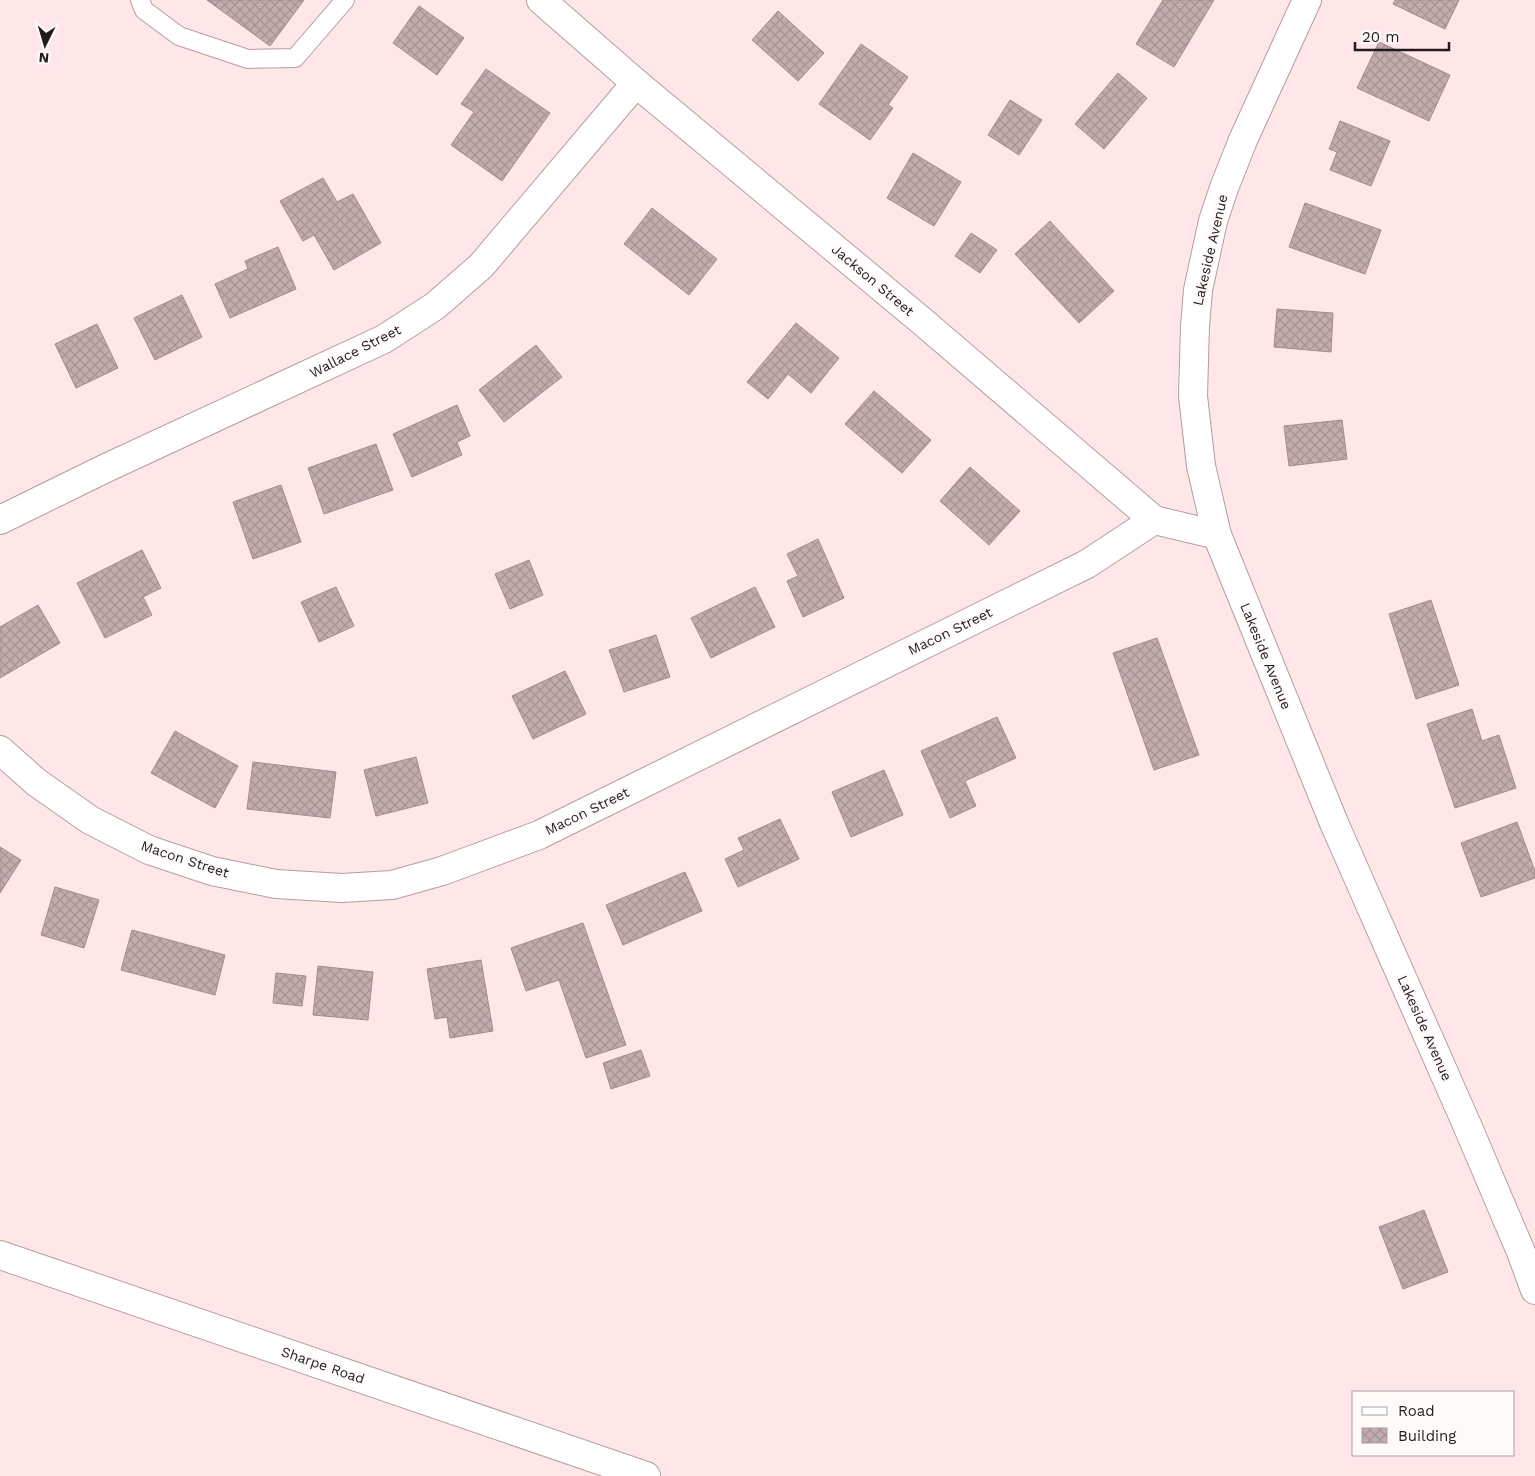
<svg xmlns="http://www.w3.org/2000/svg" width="1535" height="1476" font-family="'Work Sans',sans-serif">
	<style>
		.building { fill: url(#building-cross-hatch); stroke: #a18c8d }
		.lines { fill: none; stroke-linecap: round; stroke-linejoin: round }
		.service-casing { stroke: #b49e9f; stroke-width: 20 }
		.minor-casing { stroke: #b49e9f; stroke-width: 30 }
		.tertiary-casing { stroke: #b49e9f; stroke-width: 30 }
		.service { stroke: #fff; stroke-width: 18 }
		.minor { stroke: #fff; stroke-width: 28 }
		.tertiary { stroke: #fff; stroke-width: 28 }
		.labels { text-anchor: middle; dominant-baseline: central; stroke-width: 5; stroke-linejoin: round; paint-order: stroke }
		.street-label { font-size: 14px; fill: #221a1b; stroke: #fffafa }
	</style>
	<defs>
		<pattern id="building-cross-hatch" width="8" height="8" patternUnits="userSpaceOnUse" patternTransform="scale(1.25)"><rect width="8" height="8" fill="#c2acad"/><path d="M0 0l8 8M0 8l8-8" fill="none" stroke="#a69394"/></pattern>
	</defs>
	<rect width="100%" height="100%" fill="#ffe7e9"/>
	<g class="building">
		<polygon points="207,0 304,0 270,46"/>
		<polygon points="1163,0 1214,0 1174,67 1136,44"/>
		<polygon points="1395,0 1459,0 1445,29 1393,4"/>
		<polygon points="419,6 464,38 437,75 393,43"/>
		<polygon points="778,11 824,53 798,81 752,40"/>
		<polygon points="1379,42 1450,75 1429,121 1357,88"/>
		<polygon points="861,44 908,77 888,105 893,108 870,140 819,104"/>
		<polygon points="486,69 550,113 502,181 451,145 474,112 461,104"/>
		<polygon points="1118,73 1147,98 1104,149 1075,124"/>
		<polygon points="1010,100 1042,120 1019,155 988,135"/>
		<polygon points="1340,121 1390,141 1371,186 1330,170 1337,152 1329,149"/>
		<polygon points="913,153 961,182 934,226 887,198"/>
		<polygon points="323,178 337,202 353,194 381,243 334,270 314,235 303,241 280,201"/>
		<polygon points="1305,203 1381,230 1365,274 1289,247"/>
		<polygon points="652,208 717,259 689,295 624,244"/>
		<polygon points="1050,221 1114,291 1079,323 1015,254"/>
		<polygon points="971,233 997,250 980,273 955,256"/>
		<polygon points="278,247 296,289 230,318 215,284 248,269 245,261"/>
		<polygon points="182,295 202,337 155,360 134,318"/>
		<polygon points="1277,309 1333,313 1331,352 1274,347"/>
		<polygon points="796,323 839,358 811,393 788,374 768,399 747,382"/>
		<polygon points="97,324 118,368 76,388 55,344"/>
		<polygon points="536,345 562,377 504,422 479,390"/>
		<polygon points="874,391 931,440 902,473 845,424"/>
		<polygon points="457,405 470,436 457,442 462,455 412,477 393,434"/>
		<polygon points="1342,420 1347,459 1289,466 1284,426"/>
		<polygon points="376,444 393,490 324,514 308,468"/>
		<polygon points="970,467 1020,511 989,545 940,501"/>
		<polygon points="281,485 301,542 253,559 233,502"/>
		<polygon points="818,539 844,598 803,617 787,581 798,576 787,554"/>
		<polygon points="142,550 161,588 143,597 152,615 105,638 77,583"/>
		<polygon points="529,560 543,595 510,609 495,574"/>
		<polygon points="336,587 354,626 319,642 301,602"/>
		<polygon points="755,587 775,627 711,658 691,618"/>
		<polygon points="1431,600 1459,685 1416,699 1389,614"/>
		<polygon points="38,605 60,643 0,678 0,627"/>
		<polygon points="656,635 670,677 624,692 609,650"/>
		<polygon points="1157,638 1199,755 1154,770 1113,653"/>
		<polygon points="565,671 586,714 533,739 512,696"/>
		<polygon points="1472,709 1482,741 1499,735 1516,788 1455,808 1427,724"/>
		<polygon points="997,717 1016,758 965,781 976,806 950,818 921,751"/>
		<polygon points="175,731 238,766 215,808 151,773"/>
		<polygon points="416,757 428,803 376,816 364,770"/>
		<polygon points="253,762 336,772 330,818 247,809"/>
		<polygon points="884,770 903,815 851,837 832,792"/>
		<polygon points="780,819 799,859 738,887 725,859 744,850 738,838"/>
		<polygon points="1517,822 1535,871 1535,878 1481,897 1461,843"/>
		<polygon points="0,847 21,860 0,893"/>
		<polygon points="685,872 702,911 623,945 606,905"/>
		<polygon points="55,887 99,900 84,948 41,935"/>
		<polygon points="583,923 626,1045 586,1058 559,980 526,991 511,948"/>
		<polygon points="132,930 225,955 215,995 121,970"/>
		<polygon points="481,960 493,1031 450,1038 447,1017 435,1019 427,969"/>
		<polygon points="318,966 373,972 368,1020 313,1015"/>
		<polygon points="276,973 306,976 302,1006 273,1003"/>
		<polygon points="641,1050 650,1076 611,1089 603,1063"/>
		<polygon points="1424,1210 1448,1272 1403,1289 1379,1227"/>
	</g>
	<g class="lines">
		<g class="service-casing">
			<polyline id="service" points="140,0 144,10 179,36 248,59 295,58 345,0"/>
		</g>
		<g class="minor-casing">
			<g id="minor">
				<polyline points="541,0 636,83 923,322 1154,520 1217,535"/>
				<polyline points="0,520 104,469 384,339 435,306 481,266 636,83"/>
				<polyline points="0,750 36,782 90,820 149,850 212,871 276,884 342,888 392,885 442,871 539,835 1087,564 1154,520"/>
			</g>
		</g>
		<g class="tertiary-casing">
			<g id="tertiary">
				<polyline points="1307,0 1243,140 1224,188 1213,221 1198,290 1195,326 1193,396 1201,466 1217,535 1334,823 1467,1125 1521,1252 1535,1290"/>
				<polyline points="0,1255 646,1476"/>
			</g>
		</g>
		<use href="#service" class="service"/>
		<use href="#minor" class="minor"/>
		<use href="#tertiary" class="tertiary"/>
	</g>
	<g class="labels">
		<g class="street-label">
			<text transform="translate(1210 250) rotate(-77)">Lakeside Avenue</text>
			<text transform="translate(873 280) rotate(40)">Jackson Street</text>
			<text transform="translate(355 351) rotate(-27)">Wallace Street</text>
			<text transform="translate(950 631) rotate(-26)">Macon Street</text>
			<text transform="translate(1266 656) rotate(68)">Lakeside Avenue</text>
			<text transform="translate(587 811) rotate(-26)">Macon Street</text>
			<text transform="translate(185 859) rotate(18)">Macon Street</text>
			<text transform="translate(1425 1028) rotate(66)">Lakeside Avenue</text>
			<text transform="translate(323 1365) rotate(19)">Sharpe Road</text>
		</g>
	</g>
	<rect x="1352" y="1391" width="162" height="65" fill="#fffafa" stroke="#a7a0a1"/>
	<rect x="1362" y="1407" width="25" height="8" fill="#ffffff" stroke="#a7a0a1"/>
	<text x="1398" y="1416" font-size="15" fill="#221a1b">Road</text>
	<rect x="1362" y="1428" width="25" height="15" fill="url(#building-cross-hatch)" stroke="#a7a0a1"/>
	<text x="1398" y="1441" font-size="15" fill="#221a1b">Building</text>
	<g transform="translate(45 45) rotate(185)" stroke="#fffafa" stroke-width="4" paint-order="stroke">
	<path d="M0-4L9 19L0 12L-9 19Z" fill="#221a1b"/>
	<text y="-8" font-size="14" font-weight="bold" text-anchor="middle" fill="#221a1b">N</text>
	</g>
	<path d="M1355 42v8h94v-8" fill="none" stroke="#221a1b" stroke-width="2.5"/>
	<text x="1362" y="42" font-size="15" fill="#221a1b" stroke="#fffafa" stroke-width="4" paint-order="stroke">20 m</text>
</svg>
